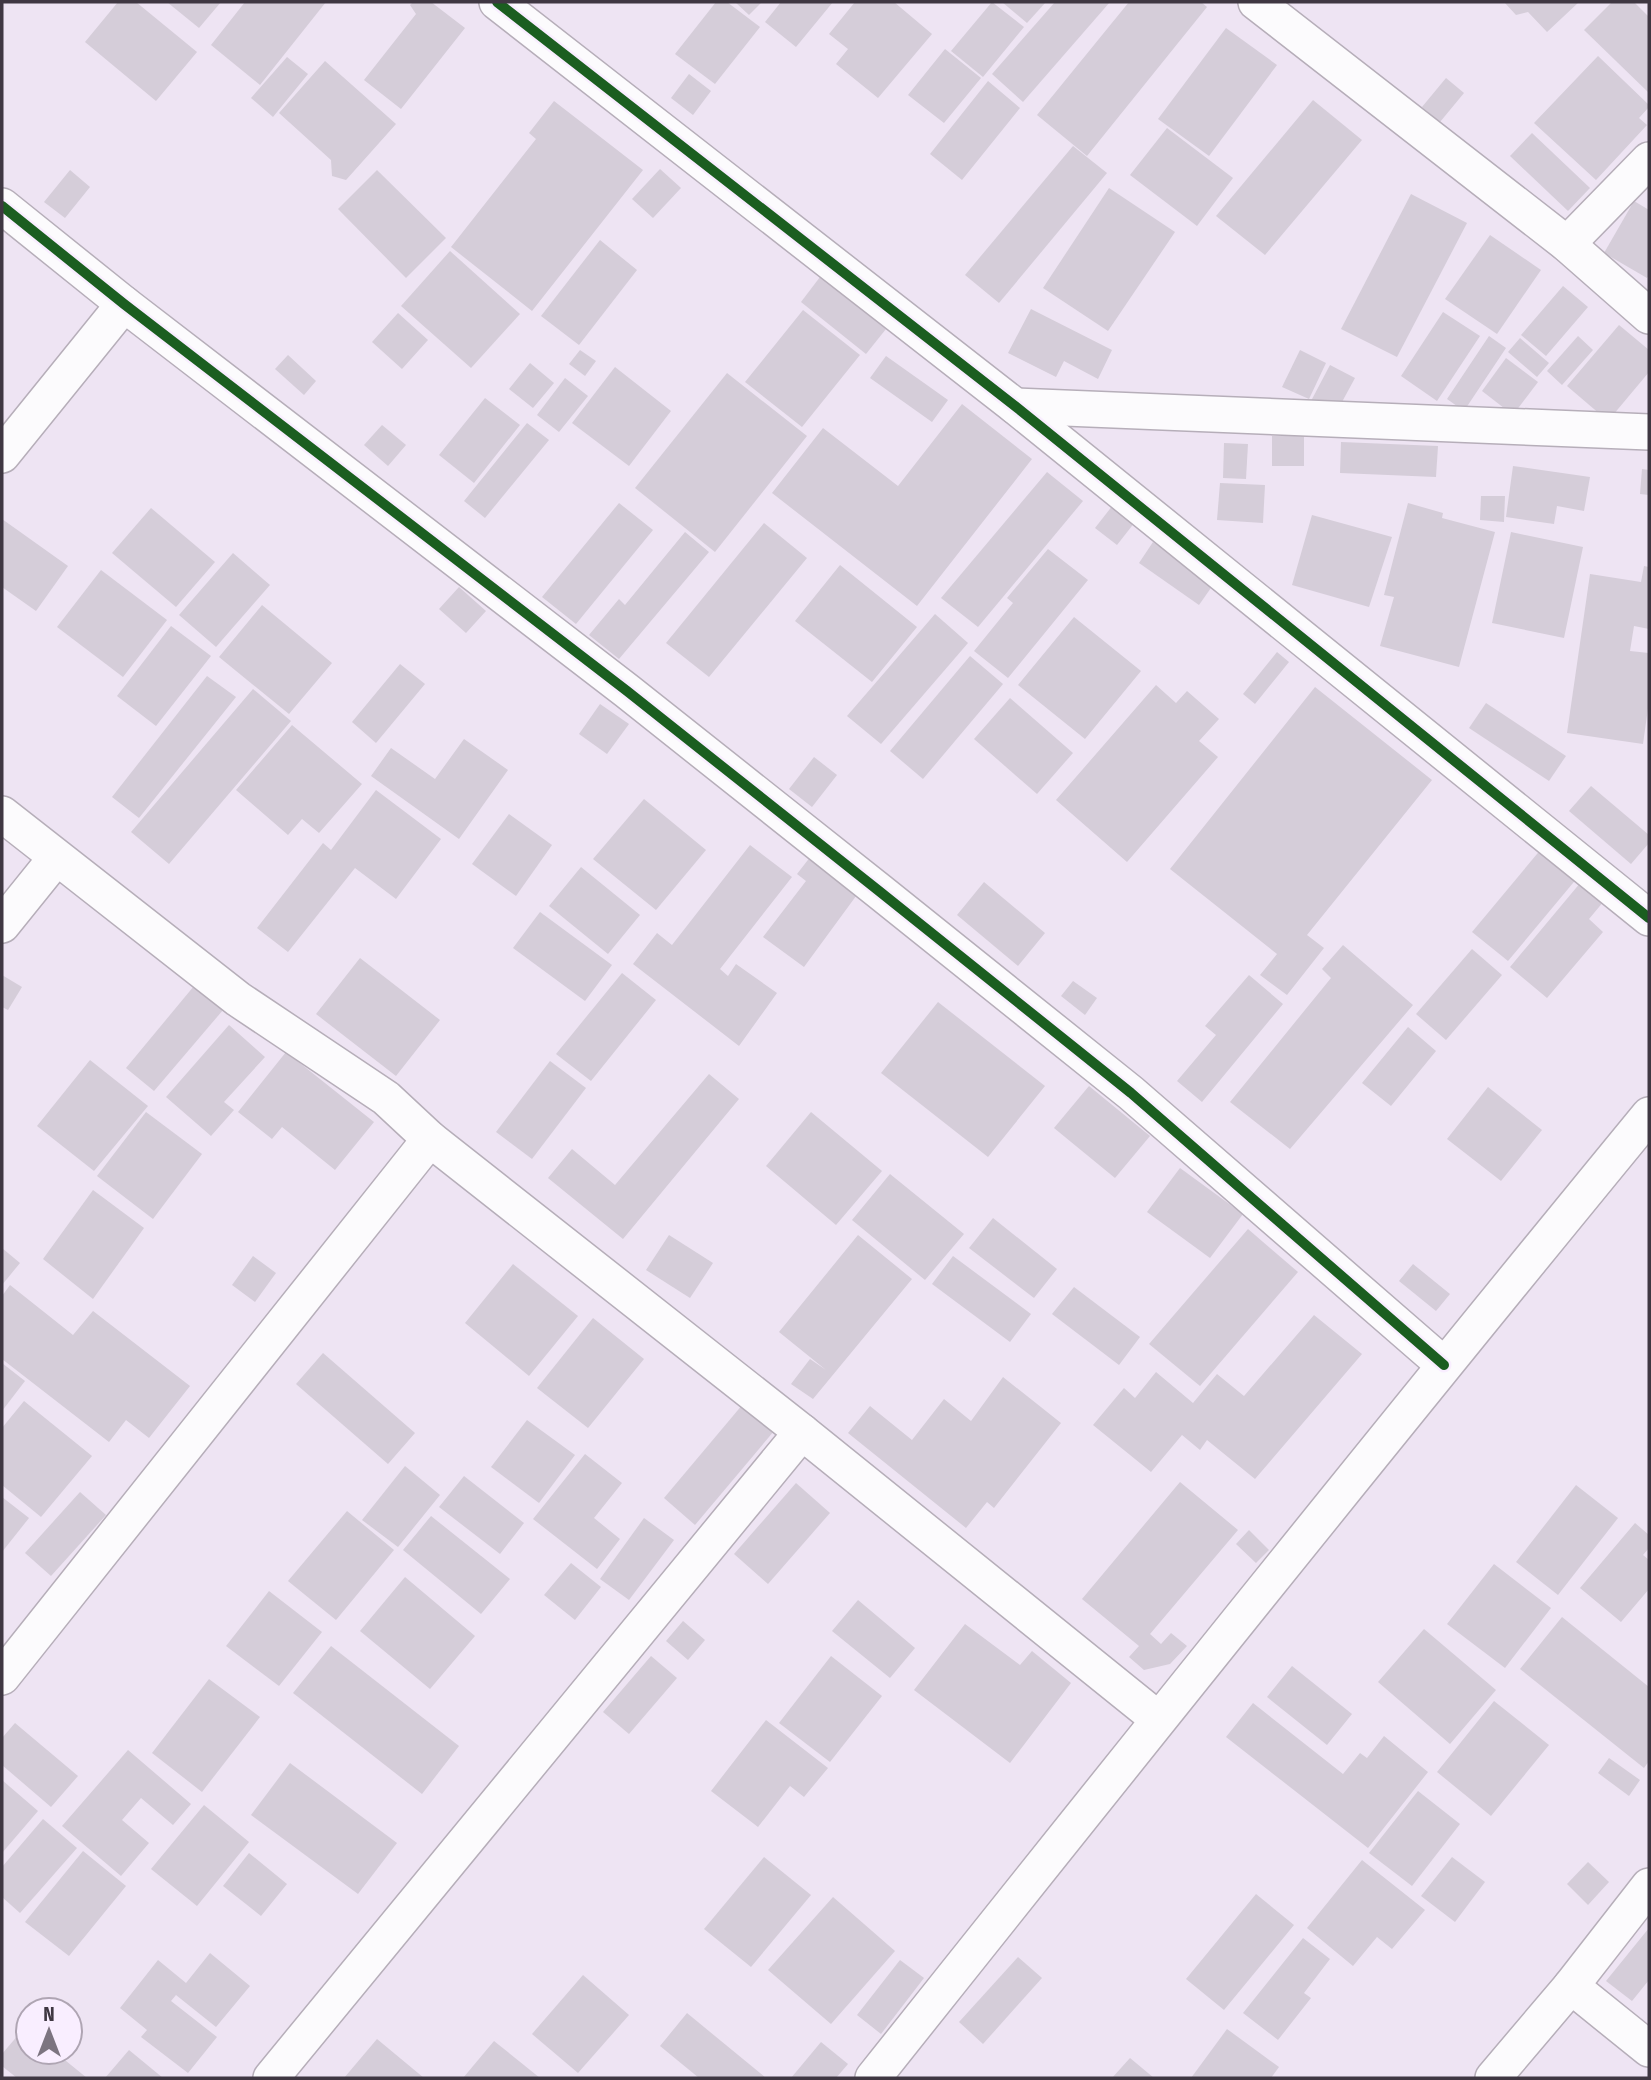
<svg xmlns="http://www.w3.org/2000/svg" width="1651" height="2080" font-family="'Fira Sans Condensed',sans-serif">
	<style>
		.building { fill: #d5cdd9 }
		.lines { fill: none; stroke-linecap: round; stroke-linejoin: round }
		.minor-casing { stroke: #b6aeb9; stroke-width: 38 }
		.minor { stroke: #fcfbfd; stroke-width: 35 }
		.cycleway-casing { stroke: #f9eeff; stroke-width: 15 }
		.cycleway { stroke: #1b5e20; stroke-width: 10 }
	</style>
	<rect width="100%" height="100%" fill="#eee4f3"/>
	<g class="building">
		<polygon points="118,2 136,2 197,52 156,101 85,42"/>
		<polygon points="167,2 221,2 199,28"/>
		<polygon points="245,2 326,2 260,85 211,45"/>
		<polygon points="413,2 431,2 465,28 401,109 364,80 416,14 410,5"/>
		<polygon points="716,2 727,2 760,27 715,84 675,54"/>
		<polygon points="735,2 762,2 749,15"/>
		<polygon points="781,2 833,2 796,47 765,22"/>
		<polygon points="855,2 894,2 932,34 878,98 836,64 848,49 829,34"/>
		<polygon points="992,2 1024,27 983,77 951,51"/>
		<polygon points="1002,2 1046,2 1027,23"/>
		<polygon points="1055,2 1110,2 1023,102 992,74"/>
		<polygon points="1129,2 1201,2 1207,7 1087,156 1037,115"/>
		<polygon points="1504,2 1579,2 1547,32 1528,12 1516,15"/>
		<polygon points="1612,2 1634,2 1649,17 1649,93 1584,30"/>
		<polygon points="1226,28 1277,65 1209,156 1158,119"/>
		<polygon points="945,49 981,78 944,123 908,95"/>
		<polygon points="1598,56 1649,105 1649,107 1639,118 1647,125 1596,180 1534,123"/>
		<polygon points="287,57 308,74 273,117 251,98"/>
		<polygon points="325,61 396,124 346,180 332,176 331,160 279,113"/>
		<polygon points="689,74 711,91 693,115 671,98"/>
		<polygon points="1446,78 1464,93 1440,122 1422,107"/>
		<polygon points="988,81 1020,108 962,180 930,154"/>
		<polygon points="1313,100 1362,140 1265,255 1216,216"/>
		<polygon points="554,101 643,170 532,311 451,247 536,139 529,133"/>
		<polygon points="1167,128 1233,178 1197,226 1130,175"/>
		<polygon points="1532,133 1590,188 1568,211 1510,156"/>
		<polygon points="1073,146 1107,173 999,303 965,275"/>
		<polygon points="660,169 681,188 653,218 632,199"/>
		<polygon points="70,170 90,187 65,218 44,202"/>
		<polygon points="377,170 446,238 406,278 338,209"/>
		<polygon points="1109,188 1175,232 1108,331 1043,288"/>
		<polygon points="1411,194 1467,223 1397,357 1341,329"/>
		<polygon points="1634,201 1649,210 1649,275 1647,278 1604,253"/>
		<polygon points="1490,235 1541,270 1497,334 1445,299"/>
		<polygon points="600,240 637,270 579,345 541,316"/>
		<polygon points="450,251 520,314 471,368 401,306"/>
		<polygon points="820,277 886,329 866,354 801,302"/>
		<polygon points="1563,286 1588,307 1546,356 1521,335"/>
		<polygon points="1031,309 1112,350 1098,379 1064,361 1056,377 1008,353"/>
		<polygon points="803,310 860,355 802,427 745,382"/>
		<polygon points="1443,312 1480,336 1437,401 1401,376"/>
		<polygon points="398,313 428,340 402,369 372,342"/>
		<polygon points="1619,325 1649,350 1649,372 1608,421 1567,386"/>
		<polygon points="1489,336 1506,348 1464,411 1447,399"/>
		<polygon points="1578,336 1593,350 1562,385 1547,371"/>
		<polygon points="1520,338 1549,363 1537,377 1508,352"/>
		<polygon points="580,350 596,361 585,376 569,364"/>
		<polygon points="1300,350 1326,363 1309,399 1282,387"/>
		<polygon points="288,355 316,381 304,395 275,369"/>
		<polygon points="886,356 948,400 932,422 870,378"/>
		<polygon points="1506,358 1538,382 1513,415 1482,391"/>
		<polygon points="530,363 554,383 533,408 509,389"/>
		<polygon points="1330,365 1355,378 1336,413 1311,401"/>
		<polygon points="615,367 671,411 629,466 572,423"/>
		<polygon points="727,373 807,436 715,552 635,488"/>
		<polygon points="565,378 588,396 559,432 537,415"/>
		<polygon points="485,398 520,425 474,483 439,455"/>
		<polygon points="962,404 1032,459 917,606 772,493 823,428 898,486"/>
		<polygon points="527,423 549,440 485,518 464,501"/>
		<polygon points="382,425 406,445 388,466 364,445"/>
		<rect x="1272" y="436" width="32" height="30"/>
		<polygon points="1341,442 1438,446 1436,477 1340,473"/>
		<polygon points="1224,443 1248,444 1246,479 1223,478"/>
		<polygon points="1513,466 1590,477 1584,511 1557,506 1554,524 1506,517"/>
		<polygon points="1642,469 1649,470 1649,495 1640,494"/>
		<polygon points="1047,472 1083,501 978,627 941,598"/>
		<polygon points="1220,483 1265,485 1263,523 1217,520"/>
		<polygon points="1481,496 1505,496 1504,522 1480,520"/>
		<polygon points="619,503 653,530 576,624 542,597"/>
		<polygon points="1408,503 1443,513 1442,518 1495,532 1459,667 1380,646 1394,597 1384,595"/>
		<polygon points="1113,505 1135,522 1117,545 1095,528"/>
		<polygon points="151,508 215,562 176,607 112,553"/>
		<polygon points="1312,515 1392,537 1369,607 1292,585"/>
		<polygon points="2,519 68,566 36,611 2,587"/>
		<polygon points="764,523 807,558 709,677 666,643"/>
		<polygon points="685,532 709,552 619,659 589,635 619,599 625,605"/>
		<polygon points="1511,532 1583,547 1564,638 1492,623"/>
		<polygon points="1153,542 1213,585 1199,605 1139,563"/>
		<polygon points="1048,549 1088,580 1008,678 974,651 1013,603 1007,598"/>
		<polygon points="233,553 270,585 216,647 179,615"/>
		<polygon points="840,565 917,627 872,682 795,621"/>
		<polygon points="1644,566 1649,567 1649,629 1634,626 1630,651 1649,653 1649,701 1643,744 1567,733 1590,574 1641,582"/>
		<polygon points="101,570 167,620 123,677 57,627"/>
		<polygon points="459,587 486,611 466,633 439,609"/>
		<polygon points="262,605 332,663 289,714 219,657"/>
		<polygon points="935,614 968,643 881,744 847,716"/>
		<polygon points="1074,617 1141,671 1085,739 1018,685"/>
		<polygon points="171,626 211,656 156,726 117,696"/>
		<polygon points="1277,652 1289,662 1255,704 1243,694"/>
		<polygon points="970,656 1003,684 923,779 890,751"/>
		<polygon points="400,664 425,684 376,743 352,722"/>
		<polygon points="207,676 236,697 139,818 112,797"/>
		<polygon points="1156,685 1176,703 1187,691 1219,719 1199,741 1218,757 1127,862 1056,800"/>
		<polygon points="1315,687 1432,780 1307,935 1324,948 1287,995 1260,975 1277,954 1170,869"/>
		<polygon points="253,689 291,721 169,864 131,832"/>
		<polygon points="1010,698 1073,753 1037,794 974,739"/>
		<polygon points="1486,703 1566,756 1549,781 1469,728"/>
		<polygon points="600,704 629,724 607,754 579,734"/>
		<polygon points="292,725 362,784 319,833 302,819 288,835 236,790"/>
		<polygon points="464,739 508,770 459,839 371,776 391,748 435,779"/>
		<polygon points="814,757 837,775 812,807 789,789"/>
		<polygon points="1591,786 1649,835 1649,843 1631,864 1569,811"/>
		<polygon points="376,790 441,839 396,899 355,868 288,952 257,928 323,843 331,850"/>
		<polygon points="644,799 706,850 656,910 593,859"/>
		<polygon points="509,814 552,845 516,896 472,864"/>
		<polygon points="750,845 792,877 720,969 728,976 736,964 777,993 739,1046 633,964 657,933 672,945"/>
		<polygon points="1542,848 1578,877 1508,961 1472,932"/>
		<polygon points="811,856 859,892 804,967 763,937 806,881 797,874"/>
		<polygon points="581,867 640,915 608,954 549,906"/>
		<polygon points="984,882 1045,933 1018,966 957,915"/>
		<polygon points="1581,882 1604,901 1589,919 1603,932 1547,998 1510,967"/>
		<polygon points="540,912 612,965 585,1001 513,948"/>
		<polygon points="1343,945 1413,1005 1290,1149 1230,1102 1331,978 1322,969"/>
		<polygon points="1472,949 1502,975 1446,1040 1416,1014"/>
		<polygon points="360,958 440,1020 396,1076 316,1014"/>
		<polygon points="622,973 656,1000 591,1081 556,1054"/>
		<polygon points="2,975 22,987 8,1010 2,1007"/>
		<polygon points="1249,975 1283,1004 1202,1102 1177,1081 1216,1035 1205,1026"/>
		<polygon points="1073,981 1097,998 1085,1015 1061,996"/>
		<polygon points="194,986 223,1010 154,1091 126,1068"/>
		<polygon points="938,1002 1045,1086 988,1157 881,1073"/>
		<polygon points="229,1025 265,1057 224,1102 234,1110 211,1136 166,1097"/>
		<polygon points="1408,1027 1436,1051 1391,1106 1362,1083"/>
		<polygon points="286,1052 374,1122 335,1170 282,1127 272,1139 238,1112"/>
		<polygon points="90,1060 148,1106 94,1171 37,1126"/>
		<polygon points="550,1061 586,1088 532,1159 496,1132"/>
		<polygon points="709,1074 739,1099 623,1239 548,1178 572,1149 615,1185"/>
		<polygon points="1089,1086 1150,1136 1115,1178 1054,1128"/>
		<polygon points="1488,1087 1542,1130 1501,1181 1447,1139"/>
		<polygon points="146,1112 202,1154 153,1219 97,1176"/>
		<polygon points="811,1112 882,1171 836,1225 766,1166"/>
		<polygon points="1180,1168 1243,1214 1210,1258 1147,1212"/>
		<polygon points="890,1174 964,1234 925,1280 852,1220"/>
		<polygon points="93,1190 144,1228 93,1299 43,1259"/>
		<polygon points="993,1218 1057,1269 1034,1298 969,1248"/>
		<polygon points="1248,1229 1298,1272 1200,1386 1149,1344"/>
		<polygon points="669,1235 713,1263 690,1298 646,1270"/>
		<polygon points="858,1235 912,1279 813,1399 791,1384 810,1359 826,1370 779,1332"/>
		<polygon points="2,1248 20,1263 2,1285"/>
		<polygon points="253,1256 276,1273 255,1302 232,1285"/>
		<polygon points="953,1256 1031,1314 1010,1342 932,1284"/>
		<polygon points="513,1264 578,1316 529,1376 465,1323"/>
		<polygon points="1413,1264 1450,1294 1436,1311 1399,1281"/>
		<polygon points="10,1285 73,1335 93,1311 190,1386 149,1438 126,1420 109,1442 2,1359 2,1296"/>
		<polygon points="1074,1287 1140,1337 1119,1365 1052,1314"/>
		<polygon points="1314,1315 1362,1354 1255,1479 1207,1440 1200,1450 1182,1435 1151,1472 1093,1425 1124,1388 1135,1398 1156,1372 1193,1403 1217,1374 1244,1396"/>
		<polygon points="593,1318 644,1359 588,1428 537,1388"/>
		<polygon points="323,1353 415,1433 388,1464 296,1384"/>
		<polygon points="2,1363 25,1381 2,1411"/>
		<polygon points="1003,1377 1061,1423 994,1508 987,1502 966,1528 848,1433 870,1406 912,1440 944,1399 971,1421"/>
		<polygon points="24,1401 92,1456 41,1517 2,1485 2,1428"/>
		<polygon points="743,1404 774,1431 695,1525 664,1498"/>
		<polygon points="527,1420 575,1455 539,1503 491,1467"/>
		<polygon points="585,1454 622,1483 594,1518 620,1539 597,1569 533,1519"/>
		<polygon points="405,1466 440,1495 398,1547 362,1520"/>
		<polygon points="464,1476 524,1523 500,1554 439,1507"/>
		<polygon points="1180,1482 1238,1530 1150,1634 1161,1644 1171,1633 1187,1646 1170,1664 1144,1670 1129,1657 1139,1646 1082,1599"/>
		<polygon points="796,1483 830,1513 768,1584 734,1554"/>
		<polygon points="1576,1485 1618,1518 1558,1595 1516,1562"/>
		<polygon points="80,1492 106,1515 51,1576 25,1553"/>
		<polygon points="2,1497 29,1518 2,1552"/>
		<polygon points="347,1511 394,1550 336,1620 288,1581"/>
		<polygon points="431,1516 510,1579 481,1614 403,1550"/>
		<polygon points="644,1518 674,1540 629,1600 600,1579"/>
		<polygon points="1635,1523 1649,1535 1649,1548 1643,1555 1649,1560 1649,1589 1621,1622 1580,1588"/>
		<polygon points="1249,1530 1269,1550 1256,1563 1236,1544"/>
		<polygon points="571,1563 601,1587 575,1620 544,1595"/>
		<polygon points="1494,1564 1551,1608 1505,1668 1447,1624"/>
		<polygon points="405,1577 475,1636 430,1689 360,1631"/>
		<polygon points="269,1591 322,1632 279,1686 226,1646"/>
		<polygon points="858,1600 915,1648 890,1678 832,1631"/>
		<polygon points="1562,1617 1649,1687 1649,1761 1644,1768 1520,1669"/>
		<polygon points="683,1621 705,1640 688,1660 666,1641"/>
		<polygon points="965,1624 1020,1665 1032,1651 1071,1683 1010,1763 914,1690"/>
		<polygon points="1424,1629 1496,1690 1450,1744 1378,1682"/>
		<polygon points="331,1646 459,1746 422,1794 293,1693"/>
		<polygon points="651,1656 677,1678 629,1734 603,1712"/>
		<polygon points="831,1656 882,1696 830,1762 779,1723"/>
		<polygon points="1292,1666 1352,1714 1327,1745 1267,1697"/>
		<polygon points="209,1679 260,1717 202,1792 152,1753"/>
		<polygon points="1494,1701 1549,1745 1491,1816 1437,1772"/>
		<polygon points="1253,1703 1343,1774 1360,1753 1367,1758 1384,1736 1428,1772 1368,1848 1226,1737"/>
		<polygon points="766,1720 828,1768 804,1797 790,1786 758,1827 711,1791"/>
		<polygon points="15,1723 78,1776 51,1807 2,1765 2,1738"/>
		<polygon points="128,1750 191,1804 173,1825 141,1798 122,1820 149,1843 121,1876 62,1826"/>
		<polygon points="1609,1758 1640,1780 1629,1796 1598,1773"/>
		<polygon points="290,1763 397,1843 358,1894 251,1815"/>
		<polygon points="2,1780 38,1811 2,1853"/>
		<polygon points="1418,1791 1460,1824 1412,1886 1369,1853"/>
		<polygon points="204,1805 249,1842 197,1906 151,1869"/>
		<polygon points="43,1819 77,1848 20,1913 2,1897 2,1867"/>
		<polygon points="83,1851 126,1886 69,1956 25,1922"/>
		<polygon points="249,1853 287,1884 261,1916 223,1886"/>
		<polygon points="764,1857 811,1895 751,1967 704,1929"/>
		<polygon points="1452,1857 1485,1882 1455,1922 1421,1896"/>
		<polygon points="1362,1860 1425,1910 1392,1949 1377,1937 1353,1966 1307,1928"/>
		<polygon points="1588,1862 1609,1882 1588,1905 1567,1884"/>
		<polygon points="1256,1894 1294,1925 1224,2010 1186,1979"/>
		<polygon points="833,1897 895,1951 831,2024 768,1970"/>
		<polygon points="1649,1928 1649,1980 1632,2001 1606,1981"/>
		<polygon points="1303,1938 1330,1959 1304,1993 1311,1998 1278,2040 1243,2013"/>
		<polygon points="210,1953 250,1986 216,2027 176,1995 171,2001 217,2037 188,2073 141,2037 147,2030 120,2008 158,1960 186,1983"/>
		<polygon points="1018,1957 1042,1978 983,2044 959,2022"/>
		<polygon points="900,1960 924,1978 881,2034 857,2015"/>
		<polygon points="583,1975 629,2015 578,2073 532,2034"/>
		<polygon points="687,2013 766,2078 699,2078 660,2046"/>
		<polygon points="25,2027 28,2029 28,2052 55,2052 87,2078 17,2078 2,2066 2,2054"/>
		<polygon points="1227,2029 1279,2067 1271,2078 1191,2078"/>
		<polygon points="377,2039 424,2078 344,2078"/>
		<polygon points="494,2041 540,2078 463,2078"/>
		<polygon points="821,2042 848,2064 836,2078 791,2078"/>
		<polygon points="129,2050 163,2078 105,2078"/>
		<polygon points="1130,2058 1154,2078 1112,2078"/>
	</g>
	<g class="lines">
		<g class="minor-casing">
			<g id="minor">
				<polyline points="497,2 1015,406 1649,918"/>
				<polyline points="1256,2 1567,244 1649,316"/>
				<polyline points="2,206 124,304 627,691 879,891 1131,1093 1444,1365"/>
				<polyline points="1567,244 1649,160"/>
				<polyline points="1015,406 1649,432"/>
				<polyline points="2,455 124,304"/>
				<polyline points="2,814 238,999 386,1098 430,1139 802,1432 1158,1719"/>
				<polyline points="2,925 56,858"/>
				<polyline points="2,1677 430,1139"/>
				<polyline points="1571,1986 1649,2049"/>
				<polyline points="271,2078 802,1432"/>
				<path d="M873,2078C1130,1755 1387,1434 1649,1115"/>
				<polyline points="1493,2078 1571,1986 1649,1886"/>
			</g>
		</g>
		<use href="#minor" class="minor"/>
		<g class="cycleway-casing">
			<g id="cycleway">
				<polyline points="497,2 1015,406 1649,918"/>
				<polyline points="2,206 124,304 627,691 879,891 1131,1093 1444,1365"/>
			</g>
		</g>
		<use href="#cycleway" class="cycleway"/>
	</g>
	<rect width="1651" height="2080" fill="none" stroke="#3f3742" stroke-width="7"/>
	<g transform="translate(49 2031)"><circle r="33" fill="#f9eeff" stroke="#afa5b3" stroke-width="2"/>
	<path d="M0-5L12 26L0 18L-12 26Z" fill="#7c7480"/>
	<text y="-10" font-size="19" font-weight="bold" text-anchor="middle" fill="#3f3742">N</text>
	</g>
</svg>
